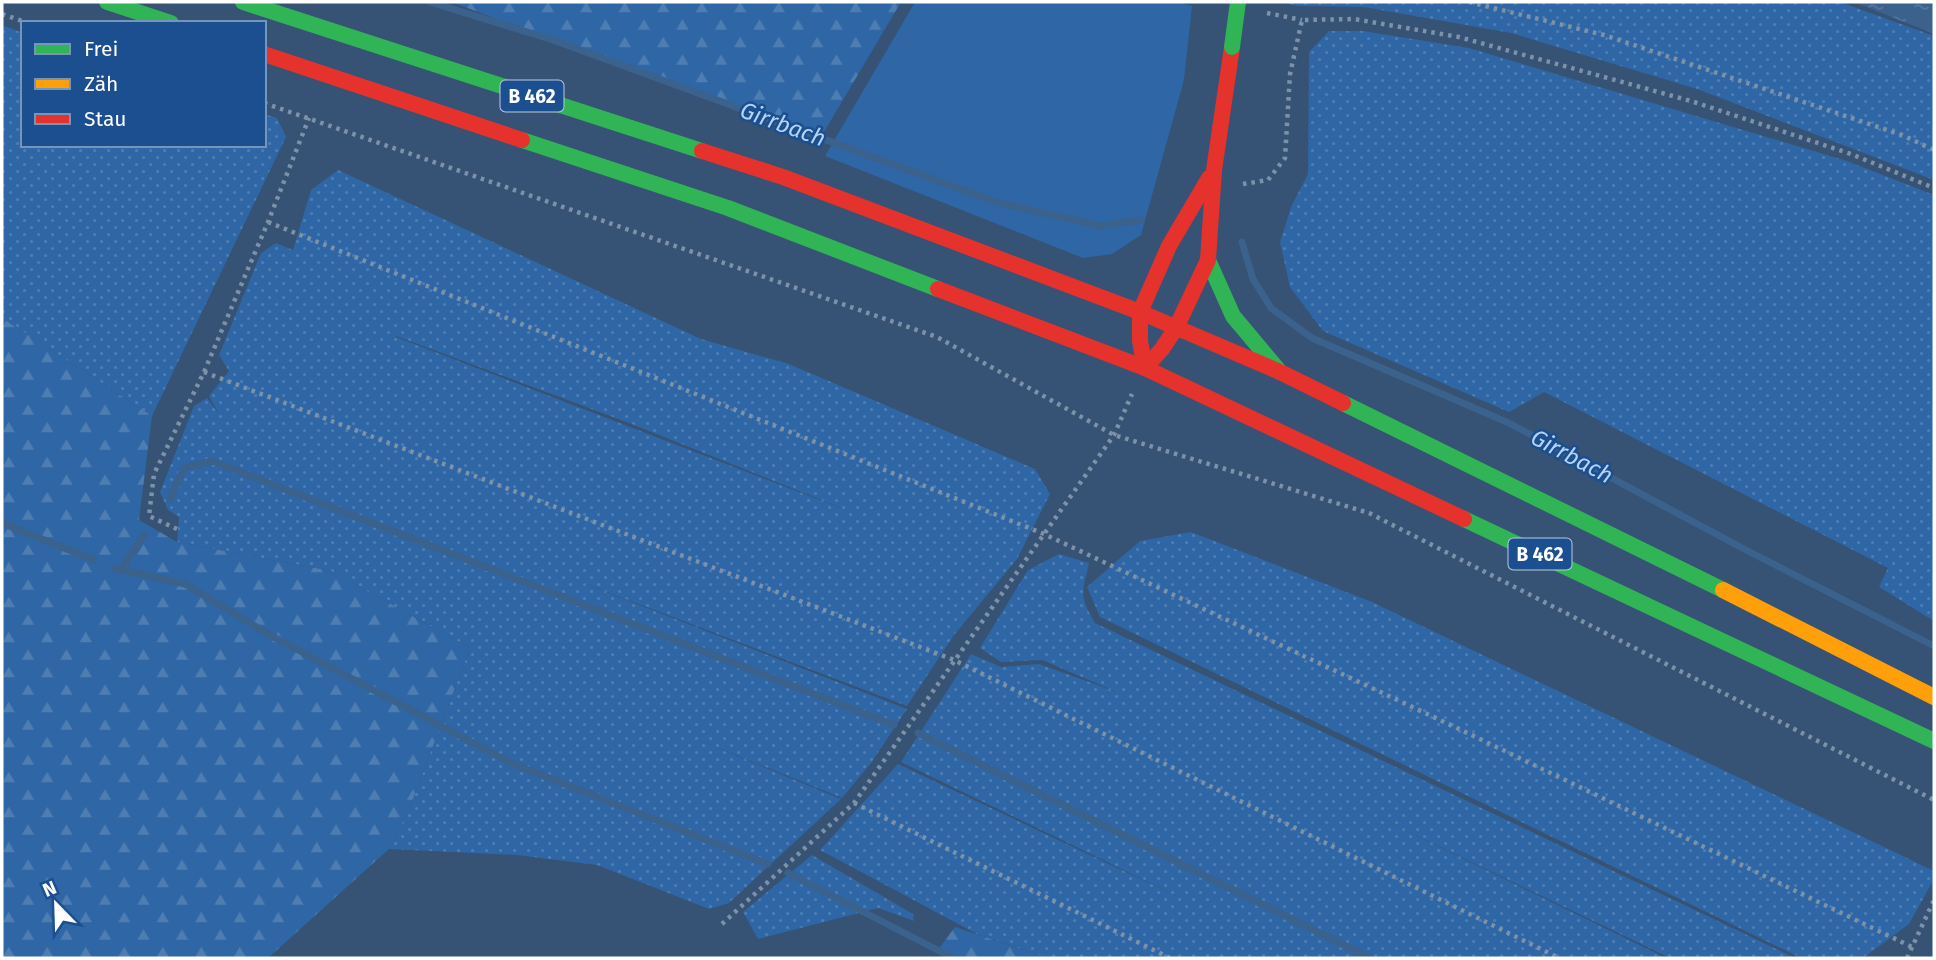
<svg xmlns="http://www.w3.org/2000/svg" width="1936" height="960" font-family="'Fira Sans',sans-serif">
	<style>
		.grass { fill: url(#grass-dots); fill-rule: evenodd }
		.forest { fill: url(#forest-firs) }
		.pitch { fill: #2f66a5 }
		.water { fill: url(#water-ripples) }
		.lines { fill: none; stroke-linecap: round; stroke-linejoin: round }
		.stream { stroke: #3b618d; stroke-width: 7 }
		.path { stroke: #7d92a8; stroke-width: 4.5; stroke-dasharray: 3.5 5; stroke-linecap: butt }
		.fast { stroke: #30b455; stroke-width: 16 }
		.slow { stroke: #ff9f0a; stroke-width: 16 }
		.jam { stroke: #e5322d; stroke-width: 16 }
		.fast-bridge { stroke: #30b455; stroke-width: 16 }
		.labels { text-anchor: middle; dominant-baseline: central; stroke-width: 5; stroke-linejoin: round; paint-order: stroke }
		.shield { fill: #1b4f8f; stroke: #bbcadd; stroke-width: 2 }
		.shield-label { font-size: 19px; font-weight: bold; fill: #fff }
		.water-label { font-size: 23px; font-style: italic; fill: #b5d3f5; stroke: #1b4f8f }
	</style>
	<defs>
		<pattern id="grass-dots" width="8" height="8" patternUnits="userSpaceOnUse" patternTransform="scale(1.75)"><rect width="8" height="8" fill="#2f66a5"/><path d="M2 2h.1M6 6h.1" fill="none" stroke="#4e7db2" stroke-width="1.8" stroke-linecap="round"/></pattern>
		<pattern id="forest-firs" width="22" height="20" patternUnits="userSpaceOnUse" patternTransform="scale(1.75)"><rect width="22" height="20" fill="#2f66a5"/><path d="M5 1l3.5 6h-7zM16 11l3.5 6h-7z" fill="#4e7db2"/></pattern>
		<pattern id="water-ripples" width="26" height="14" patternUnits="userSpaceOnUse" patternTransform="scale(1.75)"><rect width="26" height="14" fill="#3b618d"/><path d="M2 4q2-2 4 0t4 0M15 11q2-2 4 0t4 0" fill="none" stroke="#58799e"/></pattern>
	</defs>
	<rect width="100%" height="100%" fill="#365274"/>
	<g class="grass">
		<polygon points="1281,2 1840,2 1934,36 1934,180 1697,89 1511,33 1364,7 1298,6"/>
		<polygon points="2,25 23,33 23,145 264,145 264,114 277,118 286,137 152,416 2,318"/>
		<polygon points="1329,31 1363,31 1469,48 1847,161 1934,195 1934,621 1879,587 1888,568 1544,392 1509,412 1323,331 1290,287 1280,242 1291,207 1308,174 1309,52"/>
		<path d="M338,170L701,339L789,364L1035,469L1050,494L1017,559L954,635L907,706L557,573L907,709L871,763L842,798L684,734L841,799L729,903L709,909L597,865L517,855L389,849L408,812L470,648L331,571L177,542L179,517L168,510L160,492L194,406L207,398L219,414L209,396L229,371L219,355L261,253L276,243L293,250L311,190ZM396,336L629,423L854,513L396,337Z"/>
		<polygon points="1191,532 1372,602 1934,871 1934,879 1909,924 1863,958 1801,958 1100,617 1087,587 1140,541"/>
		<path d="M1059,554L1089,563C1082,593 1079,596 1095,623L1795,958H1670L1370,813L1666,958H1048L977,934L820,850L898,764L1183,899L901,762L971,654L1001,667L1039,664L1117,692L1042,660L1001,662L980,648L1028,570Z"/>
		<polygon points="812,855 913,914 914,921 878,908 758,939 743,912"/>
	</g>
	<g class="forest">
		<polygon points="452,2 901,2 818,142"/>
		<polygon points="2,318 152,416 139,520 177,542 331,571 470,648 408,812 389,849 268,958 2,958"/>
		<polygon points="955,927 1048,958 950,958 937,951"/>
	</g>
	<polygon class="pitch" points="915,2 1178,2 1192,6 1184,80 1141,235 1112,254 1083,258 825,156"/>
	<polygon class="water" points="1854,2 1934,2 1934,34"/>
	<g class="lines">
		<g class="stream">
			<polyline points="430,2 553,40 996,202 1100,226 1141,220"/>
			<polyline points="1242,242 1253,279 1271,308 1312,338 1509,423 1744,549 1934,646"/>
			<polyline points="170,499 184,468 212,461 894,725"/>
			<polyline points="2,523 94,560"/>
			<polyline points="114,568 185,584 268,634 511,763 768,864"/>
			<polyline points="120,571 144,535"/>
			<polyline points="918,733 1370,958"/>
			<polyline points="788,873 953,958"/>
		</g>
		<g class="path">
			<polyline points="1469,2 1604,35 1902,135 1934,150"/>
			<polyline points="1267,13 1302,20"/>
			<polyline points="2,14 28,23"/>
			<polyline points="264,103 937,337 1114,435 1369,513 1934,800"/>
			<polyline points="1243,184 1268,180 1285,158 1290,74 1302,20 1354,19 1459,37 1691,101 1851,154 1934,188"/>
			<polyline points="268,222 1044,534 1457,728 1912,947"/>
			<polyline points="204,372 954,660 1559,958"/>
			<polyline points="177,529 149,516 154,474 204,372 268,222 309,118"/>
			<polyline points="854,803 1170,958"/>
			<polyline points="722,924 854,803 1114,435 1132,394"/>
			<polyline points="1907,958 1934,900"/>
		</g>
		<g class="fast">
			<polyline points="107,2 171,23"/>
			<polyline points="243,2 702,151"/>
			<polyline points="522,140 728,208 938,289"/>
			<polyline points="1208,260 1233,316 1280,372"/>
			<polyline points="1343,403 1723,590"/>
			<polyline points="1464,519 1934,741"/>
		</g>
		<polyline class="slow" points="1723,590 1934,697"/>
		<g class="jam">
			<polyline points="264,54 522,140"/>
			<polyline points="702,151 783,177 1140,312"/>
			<polyline points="938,289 1145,368"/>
			<polyline points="1140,312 1280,372 1343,403"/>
			<polyline points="1145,368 1162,349 1176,328 1208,260 1214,170 1232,47"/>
			<polyline points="1145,368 1140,341 1140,312 1169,246 1209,178"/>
			<polyline points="1145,368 1464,519"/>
		</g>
		<polyline class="fast-bridge" points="1232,47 1238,2"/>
	</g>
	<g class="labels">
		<g class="shield">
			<rect x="500.5" y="80.5" width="63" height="31" rx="5"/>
			<rect x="1508.5" y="538.5" width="63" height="31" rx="5"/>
		</g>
		<g class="shield-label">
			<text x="532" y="96">B 462</text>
			<text x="1540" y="554">B 462</text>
		</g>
		<g class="water-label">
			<text transform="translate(783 124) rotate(20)">Girrbach</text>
			<text transform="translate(1572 456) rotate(28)">Girrbach</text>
		</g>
	</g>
	<rect width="1936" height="960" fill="none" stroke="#ffffff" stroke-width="7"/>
	<rect x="21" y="21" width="245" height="126" fill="#1b4f8f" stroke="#7695bc" stroke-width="2"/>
	<rect x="35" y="44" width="35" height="10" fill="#30b455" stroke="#7695bc" stroke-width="2"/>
	<text x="84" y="56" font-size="21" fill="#ffffff">Frei</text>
	<rect x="35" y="79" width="35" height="10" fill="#ff9f0a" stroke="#7695bc" stroke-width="2"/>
	<text x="84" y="91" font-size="21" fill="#ffffff">Zäh</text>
	<rect x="35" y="114" width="35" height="10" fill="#e5322d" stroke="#7695bc" stroke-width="2"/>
	<text x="84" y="126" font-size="21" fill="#ffffff">Stau</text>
	<g transform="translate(56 904) rotate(337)" stroke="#1b4f8f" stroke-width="5" paint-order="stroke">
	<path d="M0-5L12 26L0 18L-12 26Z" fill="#ffffff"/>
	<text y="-10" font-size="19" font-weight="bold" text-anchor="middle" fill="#ffffff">N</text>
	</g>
</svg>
